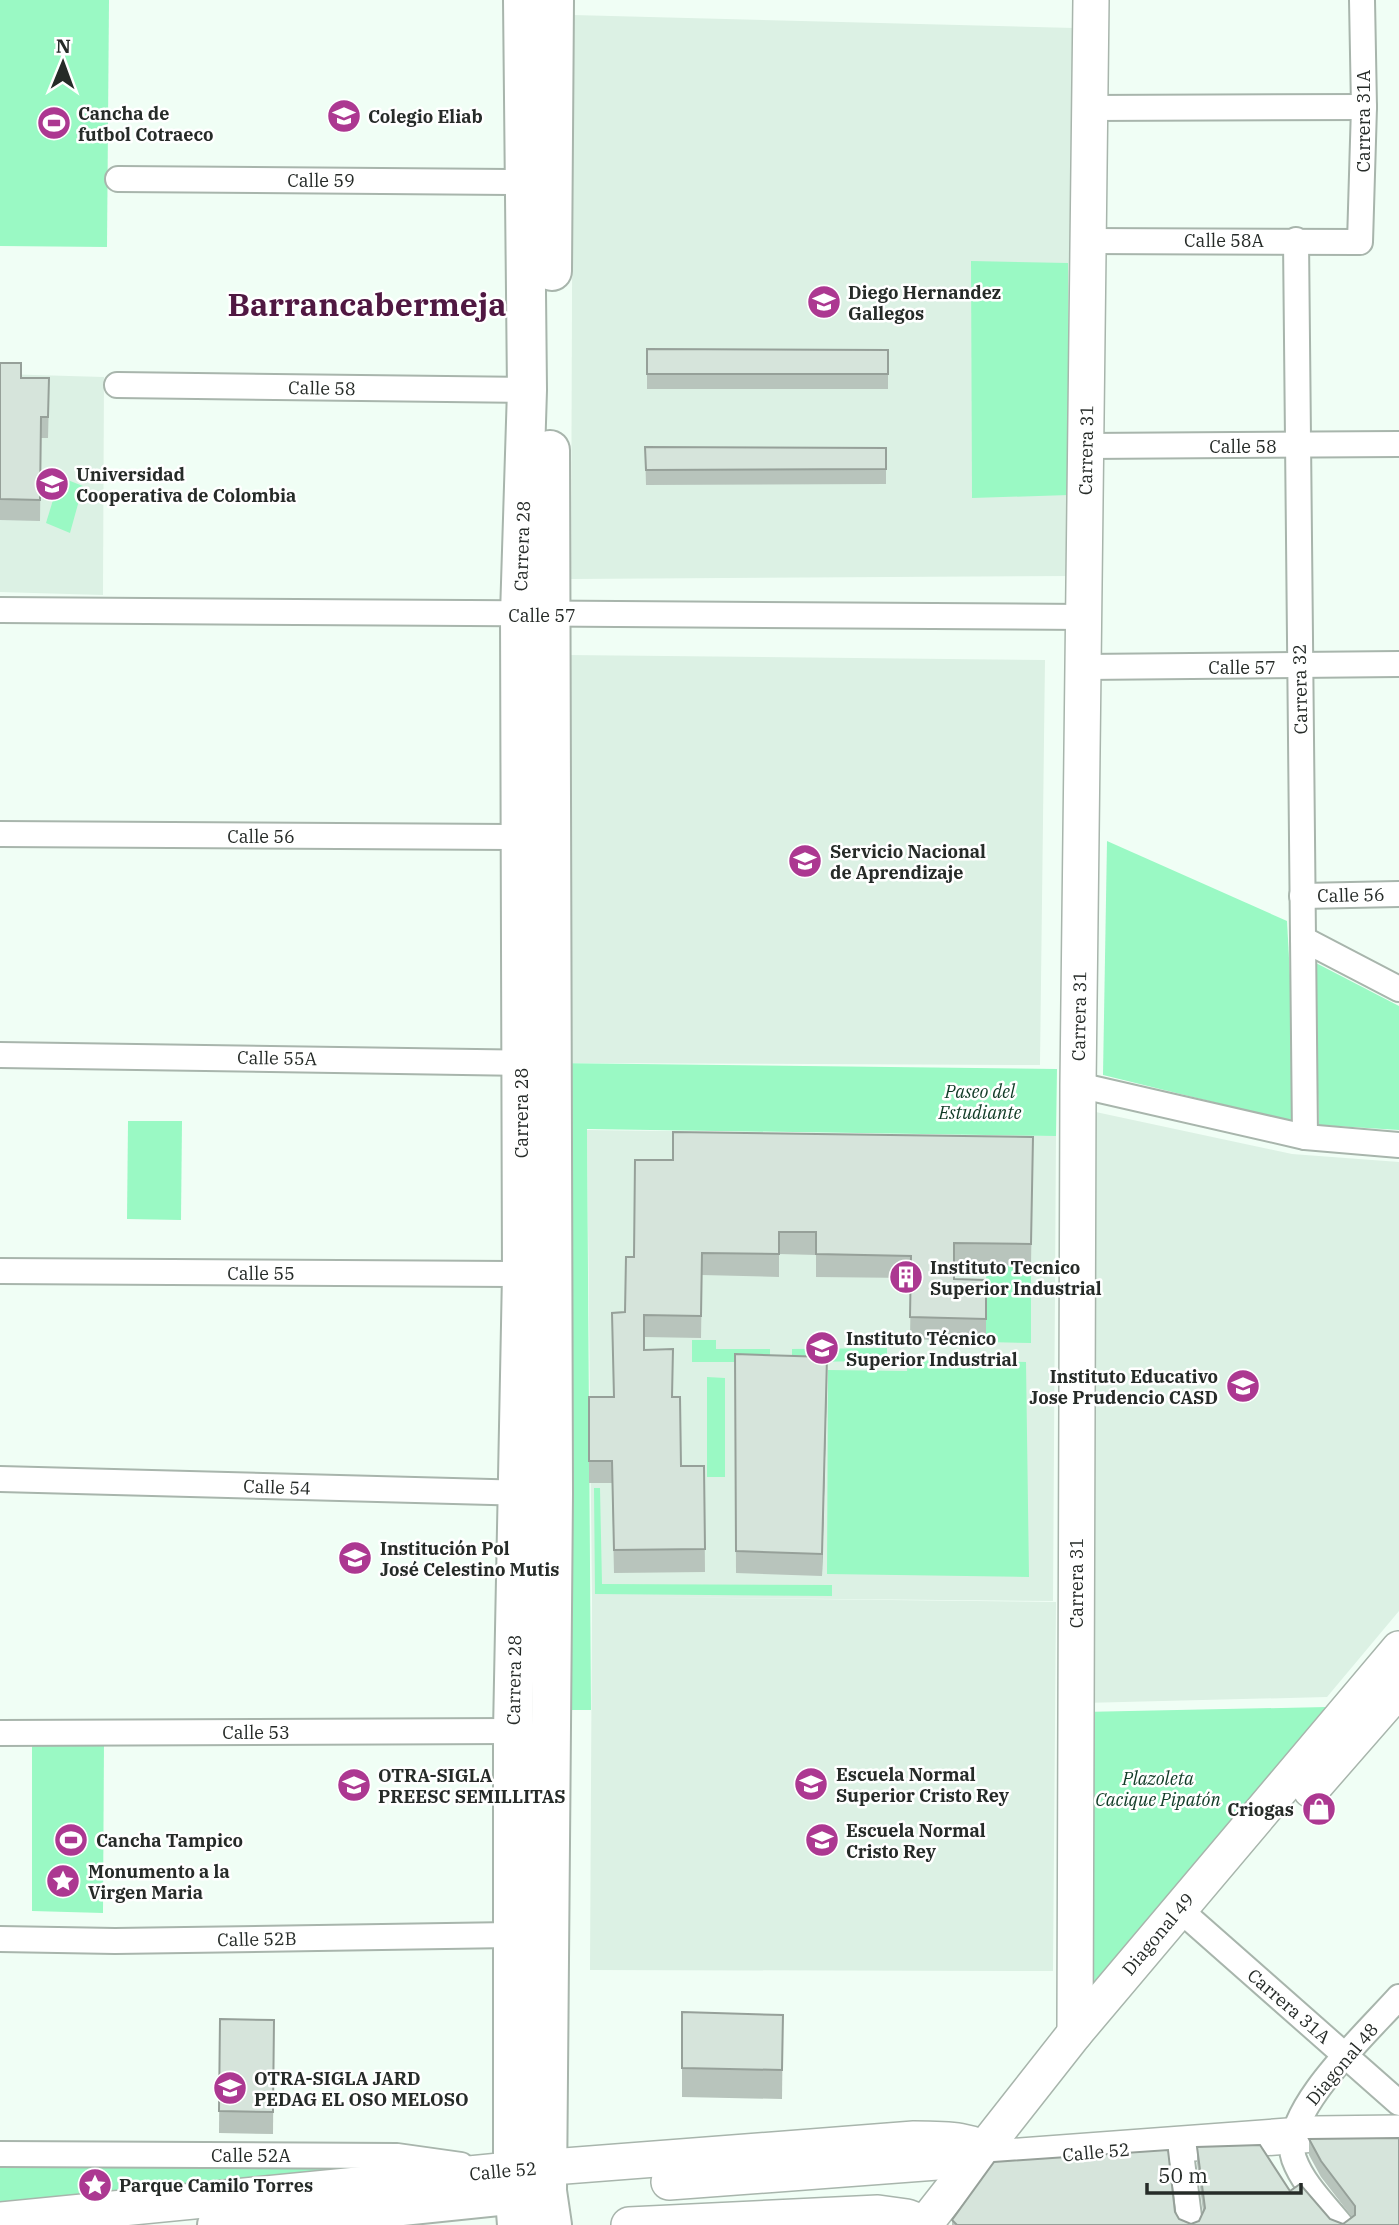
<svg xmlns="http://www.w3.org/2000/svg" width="1399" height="2225" font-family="'IBM Plex Serif',serif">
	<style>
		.built { fill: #dcf1e4 }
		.green { fill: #9af9c4 }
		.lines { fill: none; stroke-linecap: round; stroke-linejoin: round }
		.street-casing { stroke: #a8b5ac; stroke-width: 28 }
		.secondary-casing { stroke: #a8b5ac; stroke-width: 38 }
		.primary-casing { stroke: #a8b5ac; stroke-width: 42 }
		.street { stroke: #fff; stroke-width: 24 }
		.secondary { stroke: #fff; stroke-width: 35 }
		.primary { stroke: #fff; stroke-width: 38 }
		.wall { fill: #b8c4bc }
		.shaded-wall { fill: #96a099 }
		.building { fill: #d6e4db; stroke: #96a099; stroke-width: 2 }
		.labels { text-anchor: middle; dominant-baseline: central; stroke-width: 5; stroke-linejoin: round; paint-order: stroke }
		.poi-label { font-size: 18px; font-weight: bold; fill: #262b28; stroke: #fff; text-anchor: start }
		.street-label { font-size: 18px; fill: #262b28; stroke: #fff }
		.park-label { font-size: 18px; font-style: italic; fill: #0f3a25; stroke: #fff }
		.town-label { font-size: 32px; font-weight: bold; fill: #501842; stroke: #fff }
	</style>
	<rect width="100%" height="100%" fill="#f0fef5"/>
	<g class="built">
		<polygon points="573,15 1074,28 1076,576 571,579"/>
		<polygon points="0,374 104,377 103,595 0,592"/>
		<polygon points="568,655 1045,660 1040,1065 568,1063"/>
		<polygon points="1091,1111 1292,1154 1399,1162 1399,1611 1327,1697 1083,1703"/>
		<polygon points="587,1130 1056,1136 1053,1601 630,1597 1056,1602 1053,1971 590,1970 592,1597"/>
	</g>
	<g class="green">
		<polygon points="0,0 109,0 107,247 0,246"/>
		<polygon points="971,261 1068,263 1069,495 972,498"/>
		<polygon points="60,477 83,486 70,533 46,523"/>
		<polygon points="1107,841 1287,921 1298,1123 1103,1075"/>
		<polygon points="1314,962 1399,1006 1399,1130 1319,1125"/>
		<polygon points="553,1063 1057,1069 1056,1136 587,1129 591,1710 552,1710"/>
		<polygon points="128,1121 182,1121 181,1220 127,1219"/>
		<polygon points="986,1266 1031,1266 1031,1343 986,1342"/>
		<polygon points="692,1340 716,1340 716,1349 770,1349 770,1362 692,1362"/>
		<polygon points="887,1348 887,1361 792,1362 792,1349"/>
		<polygon points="908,1360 1026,1362 1029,1577 827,1574 828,1370 907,1371"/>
		<polygon points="707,1377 725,1378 725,1477 707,1477"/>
		<polygon points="594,1488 600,1488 602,1584 832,1585 832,1596 595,1594"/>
		<polygon points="1327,1707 1078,2001 1082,1712"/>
		<polygon points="104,1742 103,1913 32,1911 32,1743"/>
		<polygon points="385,2163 0,2206 0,2164"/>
	</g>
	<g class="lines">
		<g class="street-casing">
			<g id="street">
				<polyline points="1090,108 1364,107"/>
				<polyline points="118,179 525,182"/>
				<polyline points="1296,240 1305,1137"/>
				<polyline points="1088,241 1360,242 1364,107 1362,0"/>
				<polyline points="117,385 527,390"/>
				<polyline points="1086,446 1399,444"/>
				<polyline points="0,610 1084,617"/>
				<polyline points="1084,667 1399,664"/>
				<polyline points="0,834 522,837"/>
				<polyline points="1302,896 1399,894"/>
				<polyline points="1303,939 1399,989"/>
				<polyline points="0,1055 535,1063"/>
				<polyline points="1078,1085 1305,1137 1399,1145"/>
				<polyline points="0,1271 522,1274"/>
				<polyline points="0,1479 531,1493"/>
				<polyline points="0,1733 513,1731"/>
				<polyline points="1179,1909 1399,2103"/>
				<polyline points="0,1939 115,1941 514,1935"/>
				<polyline points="1180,2145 1190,2225"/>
				<polyline points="0,2154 397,2156 461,2165"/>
				<path d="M1341,2225C1325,2205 1303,2184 1294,2159C1278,2114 1370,2030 1399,1997"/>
			</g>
		</g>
		<g class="secondary-casing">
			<g id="secondary">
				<polyline points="1311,1790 1399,1689"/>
				<polyline points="1075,2033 1078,1085 1091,0"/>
				<polyline points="669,2182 1315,2134 1399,2133"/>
				<path d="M0,2220L500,2171L914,2139C947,2139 975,2139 1003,2159"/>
				<polyline points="629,2225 878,2213 907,2217 928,2225"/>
				<polyline points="924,2225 1075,2033 1399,1649"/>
			</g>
		</g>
		<g class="primary-casing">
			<g id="primary">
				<polyline points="552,271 554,0"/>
				<polyline points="550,450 553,1494 547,2191 552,2225"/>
				<polyline points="217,2225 539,2192"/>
				<polyline points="517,2225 513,2171 513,1731 522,1274 520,615 527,390 523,0"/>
			</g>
		</g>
		<use href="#street" class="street"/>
		<use href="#secondary" class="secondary"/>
		<use href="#primary" class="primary"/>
	</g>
	<g class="wall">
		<polygon points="647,349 888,350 888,389 647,389"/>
		<polygon points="0,363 49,399 48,438 41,438 40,521 0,520"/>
		<polygon points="645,447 886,448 886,484 646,485"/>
		<polygon points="1033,1137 1031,1266 954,1265 954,1279 986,1319 986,1342 910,1339 911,1278 816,1277 816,1255 779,1254 779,1277 702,1275 701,1338 644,1337 644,1350 673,1397 681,1466 704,1466 705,1572 614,1573 612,1483 589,1483 589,1397 614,1397 612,1313 625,1312 634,1257 673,1160"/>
		<polygon points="735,1354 827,1379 822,1576 736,1573"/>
		<polygon points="682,2012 783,2015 782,2099 682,2097"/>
		<polygon points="220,2019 274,2020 273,2134 219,2133"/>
		<polygon points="1309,2139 1399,2225 952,2225 952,2220 1175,2212 1179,2219 1191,2224 1199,2221 1203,2212 1197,2163 1197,2147 1290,2191 1330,2219 1343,2224 1352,2217 1321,2177 1309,2155"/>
	</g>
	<polygon class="shaded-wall" points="827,1357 827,1379 822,1576 822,1554"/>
	<g class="building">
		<polygon points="647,349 888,350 888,374 647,374"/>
		<polygon points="0,363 21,363 21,378 49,378 48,417 41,417 40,500 0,499"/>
		<polygon points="645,447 886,448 886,469 646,470"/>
		<polygon points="673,1132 1033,1137 1031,1244 954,1243 954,1279 986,1280 986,1319 910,1317 911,1256 816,1254 816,1232 779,1232 779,1254 702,1253 701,1316 644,1315 644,1350 673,1349 672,1397 680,1397 681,1466 704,1466 705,1549 614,1550 612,1461 589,1461 589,1397 614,1397 612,1313 625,1312 626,1257 634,1257 635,1160 673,1160"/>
		<polygon points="735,1354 827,1357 822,1554 736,1551"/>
		<polygon points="682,2012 783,2015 782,2070 682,2068"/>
		<polygon points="220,2019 274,2020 273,2112 219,2111"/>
		<polygon points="1399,2138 1399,2225 957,2225 952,2220 994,2162 1168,2150 1175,2212 1179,2219 1191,2224 1199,2221 1205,2208 1197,2147 1260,2145 1290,2191 1300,2184 1330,2219 1343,2224 1355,2215 1355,2206 1321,2161 1309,2139"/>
	</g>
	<defs>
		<g id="school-disc" transform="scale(1.75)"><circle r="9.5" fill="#ac3891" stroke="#fff"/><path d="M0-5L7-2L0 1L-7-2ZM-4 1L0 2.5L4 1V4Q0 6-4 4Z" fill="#fff"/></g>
		<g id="stadium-disc" transform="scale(1.75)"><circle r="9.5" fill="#ac3891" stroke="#fff"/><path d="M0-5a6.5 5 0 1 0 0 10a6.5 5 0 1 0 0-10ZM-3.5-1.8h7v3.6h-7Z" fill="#fff"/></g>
		<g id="university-disc" transform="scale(1.75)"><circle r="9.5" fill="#ac3891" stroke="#fff"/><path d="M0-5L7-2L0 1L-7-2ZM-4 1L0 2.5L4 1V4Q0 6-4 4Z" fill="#fff"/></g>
		<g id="building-disc" transform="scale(1.75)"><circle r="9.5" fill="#ac3891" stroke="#fff"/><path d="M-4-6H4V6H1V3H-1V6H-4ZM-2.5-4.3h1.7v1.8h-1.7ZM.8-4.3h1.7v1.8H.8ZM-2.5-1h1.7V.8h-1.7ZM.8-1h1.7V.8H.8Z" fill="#fff"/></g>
		<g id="shop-disc" transform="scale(1.75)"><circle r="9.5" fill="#ac3891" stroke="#fff"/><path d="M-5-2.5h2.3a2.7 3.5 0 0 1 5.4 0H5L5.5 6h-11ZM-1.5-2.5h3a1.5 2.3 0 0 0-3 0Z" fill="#fff"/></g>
		<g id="sight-disc" transform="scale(1.75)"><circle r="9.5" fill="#ac3891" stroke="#fff"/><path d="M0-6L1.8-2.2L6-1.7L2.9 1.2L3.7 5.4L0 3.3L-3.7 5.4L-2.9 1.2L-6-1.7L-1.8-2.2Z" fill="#fff"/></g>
	</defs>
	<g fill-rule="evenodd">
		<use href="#school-disc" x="344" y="116"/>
		<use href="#stadium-disc" x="54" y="123"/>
		<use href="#university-disc" x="824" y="302"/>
		<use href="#university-disc" x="52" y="484"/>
		<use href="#university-disc" x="805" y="861"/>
		<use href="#building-disc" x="906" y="1277"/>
		<use href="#university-disc" x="822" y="1348"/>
		<use href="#school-disc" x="1243" y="1386"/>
		<use href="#school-disc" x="355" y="1558"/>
		<use href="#school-disc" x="811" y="1784"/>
		<use href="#school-disc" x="354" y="1785"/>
		<use href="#shop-disc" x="1319" y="1809"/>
		<use href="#stadium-disc" x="71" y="1840"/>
		<use href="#school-disc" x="822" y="1840"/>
		<use href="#sight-disc" x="63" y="1881"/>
		<use href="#school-disc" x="230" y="2088"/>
		<use href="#sight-disc" x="95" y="2185"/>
	</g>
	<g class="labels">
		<g class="poi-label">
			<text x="78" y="113">Cancha de<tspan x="78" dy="21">futbol Cotraeco</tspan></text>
			<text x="368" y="116">Colegio Eliab</text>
			<text x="848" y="292">Diego Hernandez<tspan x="848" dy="21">Gallegos</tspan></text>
			<text x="76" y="474">Universidad<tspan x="76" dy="21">Cooperativa de Colombia</tspan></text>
			<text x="830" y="851">Servicio Nacional<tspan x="830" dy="21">de Aprendizaje</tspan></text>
			<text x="930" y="1267">Instituto Tecnico<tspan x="930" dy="21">Superior Industrial</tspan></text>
			<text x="846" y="1338">Instituto Técnico<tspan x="846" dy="21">Superior Industrial</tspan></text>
			<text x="1218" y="1376" text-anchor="end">Instituto Educativo<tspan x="1218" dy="21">Jose Prudencio CASD</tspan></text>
			<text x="380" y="1548">Institución Pol<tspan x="380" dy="21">José Celestino Mutis</tspan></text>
			<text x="836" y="1774">Escuela Normal<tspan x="836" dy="21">Superior Cristo Rey</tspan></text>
			<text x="378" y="1775">OTRA-SIGLA<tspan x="378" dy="21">PREESC SEMILLITAS</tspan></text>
			<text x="1294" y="1809" text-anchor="end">Criogas</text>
			<text x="846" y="1830">Escuela Normal<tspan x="846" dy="21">Cristo Rey</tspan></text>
			<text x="96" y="1840">Cancha Tampico</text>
			<text x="88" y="1871">Monumento a la<tspan x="88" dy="21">Virgen Maria</tspan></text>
			<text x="254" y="2078">OTRA-SIGLA JARD<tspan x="254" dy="21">PEDAG EL OSO MELOSO</tspan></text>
			<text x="119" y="2185">Parque Camilo Torres</text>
		</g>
		<g class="street-label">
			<text transform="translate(1363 121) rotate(-90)">Carrera 31A</text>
			<text x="321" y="180">Calle 59</text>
			<text x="1224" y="240">Calle 58A</text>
			<text transform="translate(322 388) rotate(1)">Calle 58</text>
			<text x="1243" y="446">Calle 58</text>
			<text transform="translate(1086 450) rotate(-89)">Carrera 31</text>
			<text transform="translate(522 546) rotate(-88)">Carrera 28</text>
			<text x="542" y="615">Calle 57</text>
			<text x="1242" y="667">Calle 57</text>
			<text transform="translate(1300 689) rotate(-91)">Carrera 32</text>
			<text x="261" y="836">Calle 56</text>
			<text transform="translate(1351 895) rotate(-1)">Calle 56</text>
			<text transform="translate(1079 1016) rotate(-89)">Carrera 31</text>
			<text transform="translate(277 1058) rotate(1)">Calle 55A</text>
			<text transform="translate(521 1113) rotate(-90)">Carrera 28</text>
			<text x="261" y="1273">Calle 55</text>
			<text transform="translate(277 1487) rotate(2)">Calle 54</text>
			<text transform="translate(1076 1583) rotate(-90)">Carrera 31</text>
			<text transform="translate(514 1680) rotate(-89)">Carrera 28</text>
			<text x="256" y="1732">Calle 53</text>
			<text transform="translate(1158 1934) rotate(-50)">Diagonal 49</text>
			<text transform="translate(257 1939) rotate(-1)">Calle 52B</text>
			<text transform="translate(1289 2006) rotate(41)">Carrera 31A</text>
			<text transform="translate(1342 2064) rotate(-50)">Diagonal 48</text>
			<text transform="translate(1096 2152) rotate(-5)">Calle 52</text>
			<text x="251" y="2155">Calle 52A</text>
			<text transform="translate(503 2171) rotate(-5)">Calle 52</text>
		</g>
		<g class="park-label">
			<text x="980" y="1091">Paseo del<tspan x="980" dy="21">Estudiante</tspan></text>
			<text x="1158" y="1778">Plazoleta<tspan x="1158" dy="21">Cacique Pipatón</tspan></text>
		</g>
		<g class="town-label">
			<text x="367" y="304">Barrancabermeja</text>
		</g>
	</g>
	<g transform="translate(63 63) rotate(1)" stroke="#ffffff" stroke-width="5" paint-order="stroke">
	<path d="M0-5L12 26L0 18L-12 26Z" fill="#262b28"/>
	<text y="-10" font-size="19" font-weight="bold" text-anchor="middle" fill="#262b28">N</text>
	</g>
	<path d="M1147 2183v10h154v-10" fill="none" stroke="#262b28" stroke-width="3.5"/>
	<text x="1158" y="2183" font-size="21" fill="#262b28" stroke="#ffffff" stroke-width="5" paint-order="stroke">50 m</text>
</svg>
